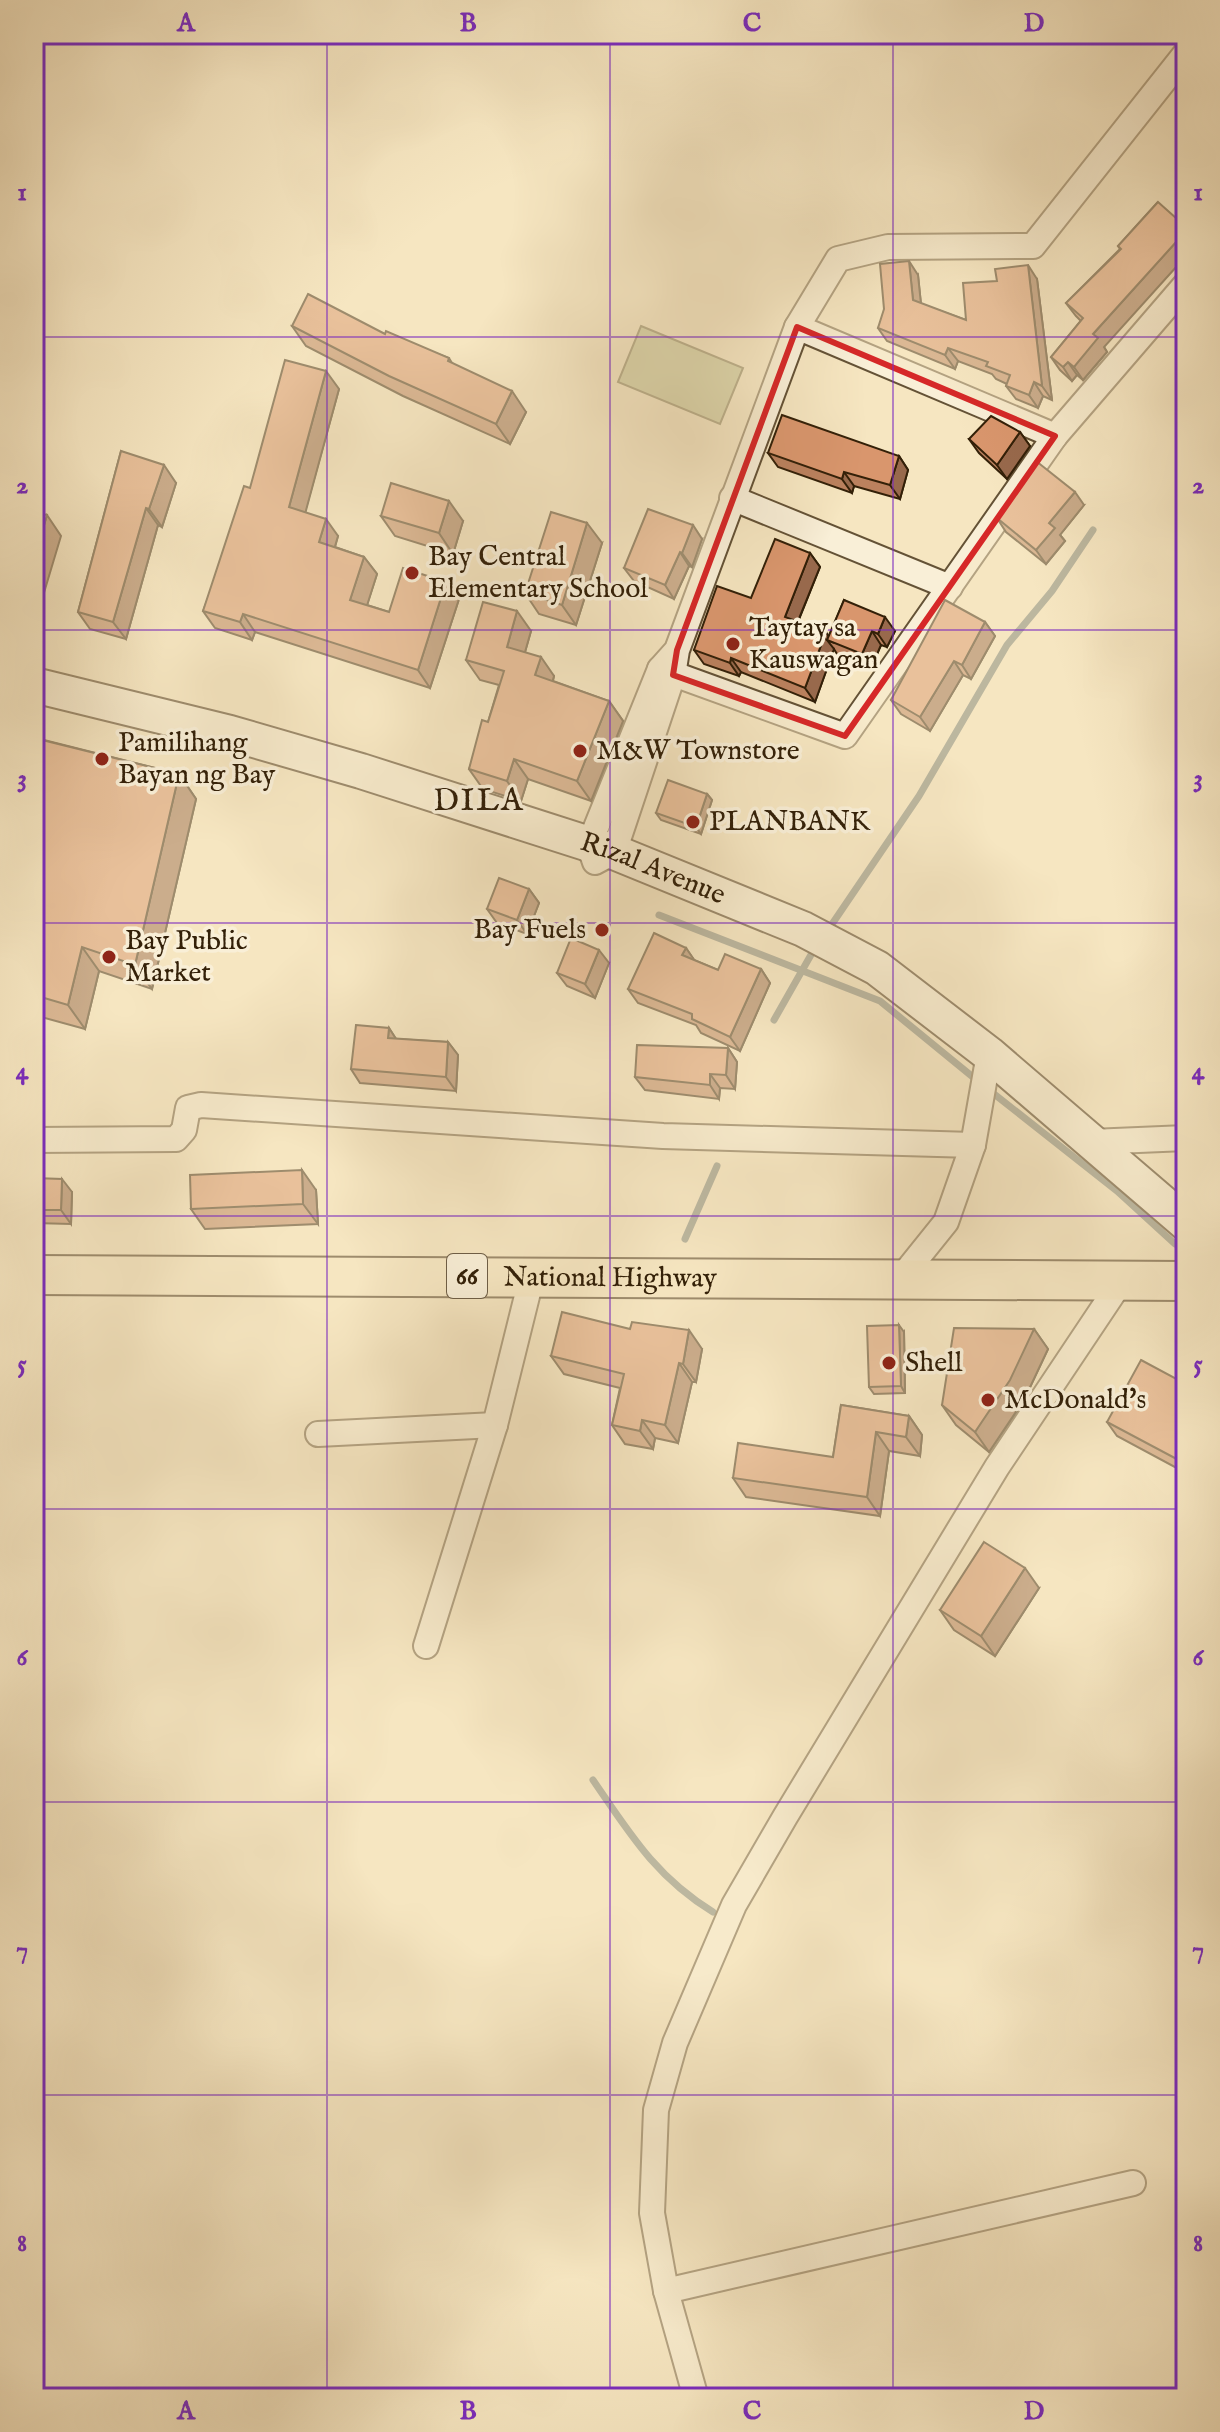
<svg xmlns="http://www.w3.org/2000/svg" width="1220" height="2432" font-family="'IM FELL English',serif">
	<style>
		.pitch { fill: #c0c490; stroke: #7a724c; stroke-width: 2 }
		.lines { fill: none; stroke-linecap: round; stroke-linejoin: round }
		.stream { stroke: #767e75; stroke-width: 7 }
		.street-casing { stroke: #645236; stroke-width: 28 }
		.secondary-casing { stroke: #332008; stroke-width: 38 }
		.primary-casing { stroke: #332008; stroke-width: 42 }
		.street { stroke: #f9efd7; stroke-width: 24 }
		.secondary { stroke: #f9efd7; stroke-width: 34 }
		.primary { stroke: #f6e6c1; stroke-width: 38 }
		.wall { fill: #bb815e; stroke: #332008; stroke-width: 2 }
		.shaded-wall { fill: #98694c; stroke: #332008; stroke-width: 2 }
		.building { fill: #d9966d; stroke: #332008; stroke-width: 2 }
		.marked { fill: none; stroke: #d62828; stroke-width: 6; stroke-linejoin: round }
		.grid { fill: none; stroke: #7b2cbf; stroke-width: 2; stroke-opacity: 0.55 }
		.poi-dot { fill: #8f2418; stroke: #f9efd7; stroke-width: 3 }
		.labels { text-anchor: middle; dominant-baseline: central; stroke-width: 7; stroke-linejoin: round; paint-order: stroke }
		.shield { fill: #f9efd7; stroke: #6e5e46; stroke-width: 2 }
		.shield-label { font-size: 26px; font-weight: bold; fill: #332008 }
		.poi-label { font-size: 28px; fill: #332008; stroke: #f9efd7; text-anchor: start }
		.street-label { font-size: 28px; fill: #332008; stroke: #f9efd7 }
		.quarter-label { font-size: 32px; letter-spacing: 2px; fill: #332008; stroke: #f9efd7 }
		.neatline { fill: none; stroke: #7b2cbf; stroke-width: 3 }
		.grid-label { font-size: 26px; text-anchor: middle; font-weight: bold; fill: #7b2cbf }
	</style>
	<rect width="100%" height="100%" fill="#f6e6c1"/>
	<filter id="stains"><feTurbulence type="fractalNoise" baseFrequency=".0025" numOctaves="4"/><feColorMatrix values="0 0 0 0 .2 0 0 0 0 .09 0 0 0 0 .02 0 0 0 .5 -.17"/></filter>
	<radialGradient id="worn" r=".72"><stop offset=".6" stop-color="#630" stop-opacity="0"/><stop offset="1" stop-color="#630" stop-opacity=".3"/></radialGradient>
	<polygon class="pitch" points="641,326 743,368 720,424 618,382"/>
	<g class="lines">
		<g class="stream">
			<polyline points="659,915 880,1001 979,1082"/>
			<polyline points="826,933 919,796 1007,645 1052,591 1093,530"/>
			<polyline points="774,1020 816,946"/>
			<polyline points="989,1090 1117,1191 1175,1244"/>
			<polyline points="685,1239 717,1166"/>
			<path d="M593,1780C630,1834 656,1877 713,1912"/>
		</g>
		<g class="street-casing">
			<g id="street">
				<polyline points="797,327 1055,436"/>
				<polyline points="732,498 950,587"/>
				<polyline points="677,650 660,669 589,845 595,862 614,852 673,675 677,650 797,327 838,259 888,247 1033,246 1186,53"/>
				<polyline points="660,669 845,736 1055,436 1186,284"/>
				<polyline points="34,1140 176,1139 184,1130 188,1108 201,1105 663,1136 973,1145"/>
				<polyline points="1091,1142 1186,1138"/>
				<polyline points="901,1278 946,1222 973,1145 989,1054"/>
				<polyline points="318,1434 495,1425"/>
				<polyline points="426,1646 495,1425 532,1276"/>
				<polyline points="666,2291 1133,2183"/>
				<polyline points="696,2398 666,2291 652,2213 656,2110 675,2043 734,1905 785,1817 997,1467 1122,1280"/>
			</g>
		</g>
		<g class="secondary-casing">
			<g id="secondary">
				<path id="s1" d="M34,685L230,733L361,771L614,852L803,929L877,968L989,1054L1186,1223"/>
			</g>
		</g>
		<g class="primary-casing">
			<g id="primary">
				<path id="s2" d="M34,1275L1186,1281"/>
			</g>
		</g>
		<use href="#street" class="street"/>
		<use href="#secondary" class="secondary"/>
		<use href="#primary" class="primary"/>
	</g>
	<g class="wall">
		<polygon points="1158,202 1104,347 1107,352 1083,380 1077,375 1072,381 1060,370 1051,357 1081,321 1076,316 1066,303 1120,249 1118,246"/>
		<polygon points="918,275 921,304 966,320 1037,279 1052,400 1043,396 1038,408 1016,399 1006,386 1007,384 996,379 992,374 958,361 955,369 887,341 878,328"/>
		<polygon points="292,326 385,334 449,358 452,363 526,412 510,444 403,396 306,346"/>
		<polygon points="339,389 305,512 338,536 335,547 364,557 377,574 367,605 389,612 459,599 430,688 255,632 252,640 215,628 203,611 250,488"/>
		<polygon points="1020,432 1030,446 1007,479 979,453 969,439"/>
		<polygon points="121,451 176,483 162,527 158,525 126,639 90,629 78,612"/>
		<polygon points="768,453 899,456 908,470 900,499 854,486 852,493 778,467"/>
		<polygon points="1084,505 1060,535 1065,541 1046,564 1006,532 997,518"/>
		<polygon points="381,516 463,521 453,554 395,536"/>
		<polygon points="702,539 692,567 689,566 674,599 634,581 624,568"/>
		<polygon points="602,543 576,625 539,614 525,593"/>
		<polygon points="810,553 820,567 798,622 829,637 844,600 895,631 887,647 881,645 871,668 837,654 834,649 815,702 741,672 739,676 704,664 694,650 751,598"/>
		<polygon points="985,622 995,636 971,679 963,675 930,731 901,714 891,700"/>
		<polygon points="531,631 525,652 554,676 553,681 609,701 623,721 591,801 528,779 521,801 483,789 469,769 488,722 499,685 480,680 466,660"/>
		<polygon points="34,714 43,727 40,739 179,774 196,799 152,989 99,971 85,1029 34,1015"/>
		<polygon points="707,794 712,800 701,834 661,820 656,813"/>
		<polygon points="529,889 539,903 527,934 497,923 487,909"/>
		<polygon points="686,948 694,960 718,970 761,969 770,983 740,1051 701,1033 696,1025 638,1003 628,989"/>
		<polygon points="609,963 595,998 567,986 557,973"/>
		<polygon points="389,1028 396,1039 448,1042 458,1055 456,1091 360,1083 351,1069"/>
		<polygon points="728,1048 737,1062 735,1089 720,1088 719,1099 645,1090 635,1077"/>
		<polygon points="34,1178 72,1192 71,1224 34,1223"/>
		<polygon points="316,1190 318,1224 205,1229 191,1209"/>
		<polygon points="1034,1329 1048,1349 1024,1400 989,1452 956,1425 942,1405"/>
		<polygon points="904,1332 905,1393 874,1394 869,1387"/>
		<polygon points="702,1349 696,1382 692,1382 678,1443 655,1438 653,1449 625,1444 612,1425 620,1388 564,1374 551,1356"/>
		<polygon points="1186,1384 1186,1473 1117,1436 1107,1422"/>
		<polygon points="841,1405 909,1416 922,1435 920,1456 889,1451 880,1516 746,1497 733,1478 833,1457"/>
		<polygon points="1039,1588 995,1656 954,1630 940,1610"/>
	</g>
	<g class="shaded-wall">
		<polygon points="1186,231 1186,256 1104,347 1107,352 1083,380 1074,367 1093,334"/>
		<polygon points="909,261 918,275 922,314 913,300"/>
		<polygon points="1028,265 1037,279 1052,400 1042,386"/>
		<polygon points="948,348 958,361 955,369 945,355"/>
		<polygon points="1068,362 1077,375 1072,381 1063,367"/>
		<polygon points="326,371 339,389 302,525 289,507"/>
		<polygon points="1034,382 1043,396 1038,408 1029,395"/>
		<polygon points="512,391 526,412 510,444 496,424"/>
		<polygon points="1020,432 1030,446 1007,479 997,465"/>
		<polygon points="899,456 908,470 900,499 890,485"/>
		<polygon points="164,465 176,483 162,527 149,509"/>
		<polygon points="844,472 854,486 852,493 842,479"/>
		<polygon points="1075,492 1084,505 1060,535 1065,541 1046,564 1036,550 1049,523"/>
		<polygon points="449,501 463,521 453,554 439,533"/>
		<polygon points="146,508 158,525 126,639 113,622"/>
		<polygon points="47,515 61,536 34,626 34,559"/>
		<polygon points="326,519 338,536 331,560 319,542"/>
		<polygon points="587,523 602,543 576,625 562,605"/>
		<polygon points="693,525 702,539 692,567 682,553"/>
		<polygon points="680,552 689,566 674,599 665,585"/>
		<polygon points="810,553 820,567 794,631 785,617"/>
		<polygon points="364,557 377,574 363,618 350,600"/>
		<polygon points="446,582 459,599 430,688 418,670"/>
		<polygon points="517,611 531,631 521,666 507,647"/>
		<polygon points="243,614 255,632 252,640 240,622"/>
		<polygon points="885,617 895,631 887,647 878,634"/>
		<polygon points="985,622 995,636 971,679 962,665"/>
		<polygon points="872,631 881,645 871,668 862,654"/>
		<polygon points="826,632 832,642 827,640 834,649 815,702 805,688"/>
		<polygon points="541,657 554,676 549,694 535,675"/>
		<polygon points="731,658 741,672 739,676 730,663"/>
		<polygon points="954,661 963,675 930,731 920,717"/>
		<polygon points="609,701 623,721 591,801 577,781"/>
		<polygon points="34,714 43,727 34,758"/>
		<polygon points="514,759 528,779 521,801 507,781"/>
		<polygon points="179,774 196,799 152,989 135,965"/>
		<polygon points="707,794 712,800 701,834 696,827"/>
		<polygon points="529,889 539,903 527,934 517,920"/>
		<polygon points="82,947 99,971 85,1029 68,1005"/>
		<polygon points="686,948 695,961 682,955"/>
		<polygon points="599,950 609,963 595,998 585,984"/>
		<polygon points="761,969 770,983 740,1051 730,1037"/>
		<polygon points="389,1028 398,1042 388,1038"/>
		<polygon points="448,1042 458,1055 456,1091 446,1077"/>
		<polygon points="728,1048 737,1062 735,1089 726,1075"/>
		<polygon points="710,1074 720,1088 719,1099 710,1085"/>
		<polygon points="302,1170 316,1190 318,1224 303,1204"/>
		<polygon points="62,1179 72,1192 71,1224 61,1210"/>
		<polygon points="899,1325 904,1332 905,1393 901,1386"/>
		<polygon points="1034,1329 1048,1349 1024,1400 989,1452 975,1432"/>
		<polygon points="689,1330 702,1349 696,1382 683,1364"/>
		<polygon points="679,1363 692,1382 678,1443 665,1425"/>
		<polygon points="909,1416 922,1435 920,1456 906,1437"/>
		<polygon points="642,1420 655,1438 653,1449 640,1431"/>
		<polygon points="876,1432 889,1451 880,1516 867,1497"/>
		<polygon points="1025,1568 1039,1588 995,1656 981,1636"/>
	</g>
	<g class="building">
		<polygon points="1158,202 1186,227 1186,231 1093,334 1098,338 1074,367 1068,362 1063,367 1051,357 1083,318 1066,303 1121,249 1118,246"/>
		<polygon points="909,261 913,300 966,320 963,283 997,281 995,269 1028,265 1042,386 1034,382 1029,395 1006,386 1010,375 986,366 988,362 948,348 945,355 878,328 884,309 880,264"/>
		<polygon points="308,294 385,334 386,331 449,358 448,361 512,391 496,424 389,376 292,326"/>
		<polygon points="285,360 326,371 289,507 326,519 319,542 364,557 350,600 389,612 403,568 446,582 418,670 243,614 240,622 203,611 244,486 250,488"/>
		<polygon points="782,415 899,456 890,485 844,472 842,479 768,453"/>
		<polygon points="991,416 1020,432 997,465 969,439"/>
		<polygon points="121,451 164,465 149,509 146,508 113,622 78,612"/>
		<polygon points="1036,461 1075,492 1049,523 1055,528 1036,550 997,518"/>
		<polygon points="391,483 449,501 439,533 381,516"/>
		<polygon points="648,509 693,525 682,553 680,552 665,585 624,568"/>
		<polygon points="34,512 47,515 34,559"/>
		<polygon points="551,512 587,523 562,605 525,593"/>
		<polygon points="775,539 810,553 785,617 826,632 805,688 731,658 730,663 694,650 717,586 751,598"/>
		<polygon points="844,600 885,617 878,634 872,631 862,654 827,640"/>
		<polygon points="945,600 985,622 962,665 954,661 920,717 891,700"/>
		<polygon points="483,602 517,611 507,647 541,657 535,675 609,701 577,781 514,759 507,781 469,769 482,720 488,722 504,671 466,660"/>
		<polygon points="34,738 179,774 135,965 82,947 68,1005 34,995"/>
		<polygon points="668,780 707,794 696,827 656,813"/>
		<polygon points="499,878 529,889 517,920 487,909"/>
		<polygon points="654,933 686,948 682,955 718,970 725,954 761,969 730,1037 692,1019 692,1014 628,989"/>
		<polygon points="571,938 599,950 585,984 557,973"/>
		<polygon points="356,1025 389,1028 388,1038 448,1042 446,1077 351,1069"/>
		<polygon points="637,1045 728,1048 726,1075 710,1074 710,1085 635,1077"/>
		<polygon points="302,1170 303,1204 191,1209 190,1175"/>
		<polygon points="34,1178 62,1179 61,1210 34,1210"/>
		<polygon points="562,1312 630,1329 632,1322 689,1330 683,1364 679,1363 665,1425 642,1420 640,1431 612,1425 624,1374 551,1356"/>
		<polygon points="899,1325 901,1386 869,1387 867,1326"/>
		<polygon points="954,1328 1034,1329 1010,1380 975,1432 942,1405"/>
		<polygon points="1141,1360 1186,1384 1186,1464 1107,1422"/>
		<polygon points="841,1405 909,1416 906,1437 876,1432 867,1497 733,1478 738,1443 833,1457"/>
		<polygon points="984,1542 1025,1568 981,1636 940,1610"/>
	</g>
	<path d="M0 0H1220V2432H0ZM797,327L1055,436L845,736L673,675L677,650Z" fill="#f6e6c1" fill-opacity=".55" fill-rule="evenodd"/>
	<path class="marked" d="M797,327L1055,436L845,736L673,675L677,650Z"/>
	<path class="grid" d="M327,34V2398M610,34V2398M893,34V2398M34,337H1186M34,630H1186M34,923H1186M34,1216H1186M34,1509H1186M34,1802H1186M34,2095H1186"/>
	<g class="poi-dot">
		<circle cx="412" cy="573" r="8"/>
		<circle cx="733" cy="644" r="8"/>
		<circle cx="580" cy="751" r="8"/>
		<circle cx="102" cy="759" r="8"/>
		<circle cx="693" cy="822" r="8"/>
		<circle cx="602" cy="930" r="8"/>
		<circle cx="109" cy="957" r="8"/>
		<circle cx="889" cy="1363" r="8"/>
		<circle cx="988" cy="1400" r="8"/>
	</g>
	<g class="labels">
		<rect class="shield" x="447" y="1254" width="40" height="44" rx="6"/>
		<g class="shield-label">
			<text x="467" y="1276">66</text>
		</g>
		<g class="poi-label">
			<text x="428" y="557">Bay Central<tspan x="428" dy="32">Elementary School</tspan></text>
			<text x="749" y="628">Taytay sa<tspan x="749" dy="32">Kauswagan</tspan></text>
			<text x="118" y="743">Pamilihang<tspan x="118" dy="32">Bayan ng Bay</tspan></text>
			<text x="596" y="751">M&amp;W Townstore</text>
			<text x="709" y="822">PLANBANK</text>
			<text x="586" y="930" text-anchor="end">Bay Fuels</text>
			<text x="125" y="941">Bay Public<tspan x="125" dy="32">Market</tspan></text>
			<text x="905" y="1363">Shell</text>
			<text x="1004" y="1400">McDonald's</text>
		</g>
		<g class="street-label">
			<text stroke="none"><textPath href="#s1" startOffset="646">Rizal Avenue</textPath></text>
			<text stroke="none"><textPath href="#s2" startOffset="576">National Highway</textPath></text>
		</g>
		<g class="quarter-label">
			<text x="479" y="801">DILA</text>
		</g>
	</g>
	<rect width="1220" height="2432" fill="none" stroke="#f6e6c1" stroke-width="88"/>
	<rect x="44" y="44" width="1132" height="2344" class="neatline"/>
	<g class="grid-label">
		<text x="186" y="31">A</text>
		<text x="468" y="31">B</text>
		<text x="752" y="31">C</text>
		<text x="1034" y="31">D</text>
		<text x="22" y="200">1</text>
		<text x="1198" y="200">1</text>
		<text x="22" y="493">2</text>
		<text x="1198" y="493">2</text>
		<text x="22" y="786">3</text>
		<text x="1198" y="786">3</text>
		<text x="22" y="1079">4</text>
		<text x="1198" y="1079">4</text>
		<text x="22" y="1372">5</text>
		<text x="1198" y="1372">5</text>
		<text x="22" y="1665">6</text>
		<text x="1198" y="1665">6</text>
		<text x="22" y="1958">7</text>
		<text x="1198" y="1958">7</text>
		<text x="22" y="2251">8</text>
		<text x="1198" y="2251">8</text>
		<text x="186" y="2419">A</text>
		<text x="468" y="2419">B</text>
		<text x="752" y="2419">C</text>
		<text x="1034" y="2419">D</text>
	</g>
	<rect width="100%" height="100%" filter="url(#stains)"/>
	<rect width="100%" height="100%" fill="url(#worn)"/>
</svg>
